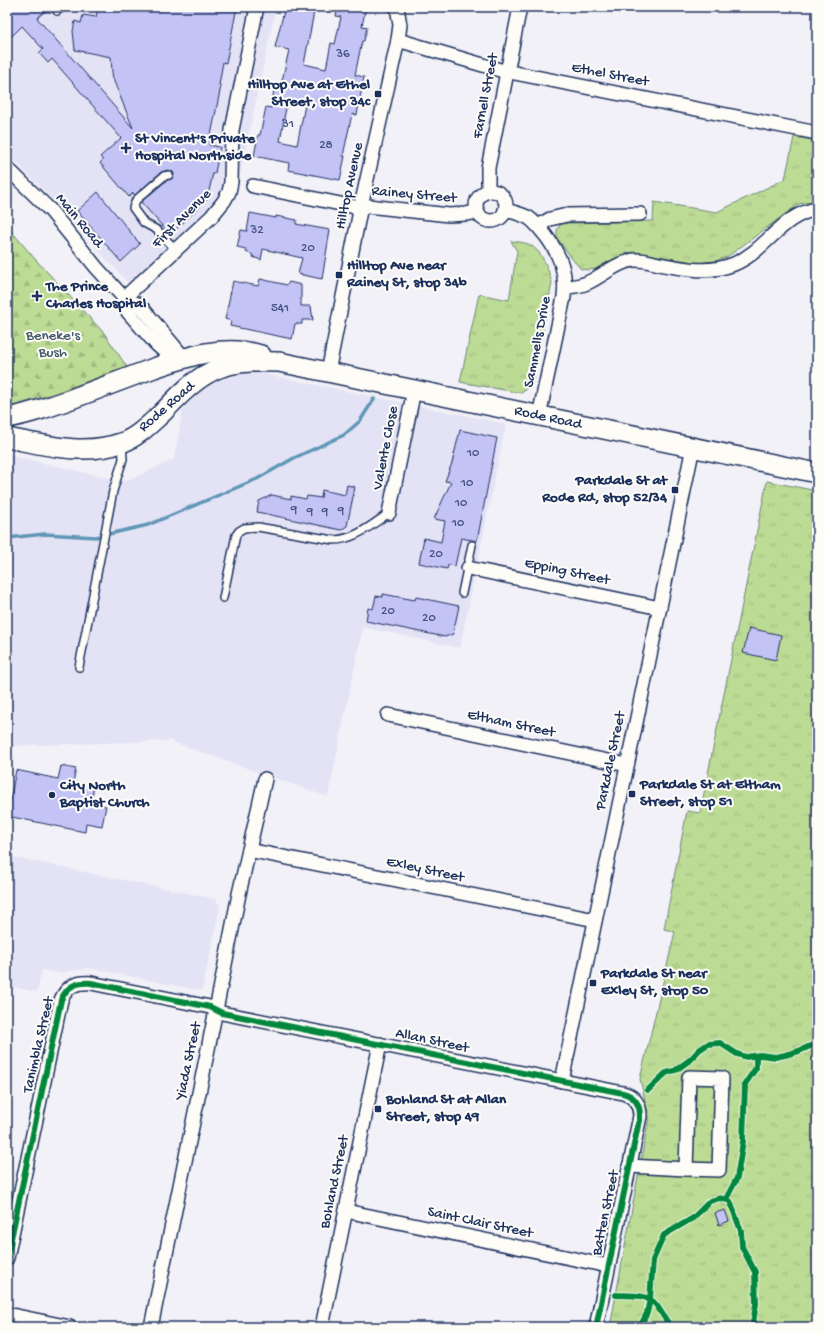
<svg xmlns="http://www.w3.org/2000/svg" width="824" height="1334" font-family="'Gochi Hand',sans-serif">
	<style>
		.built { fill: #e4e3f6 }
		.forest { fill: url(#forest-firs); stroke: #6c8579 }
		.park { fill: url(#park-tufts); stroke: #6c8579 }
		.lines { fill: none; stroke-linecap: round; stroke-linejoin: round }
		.stream { stroke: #6196b6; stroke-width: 3.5 }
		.building { fill: #c4c3f5; stroke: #1b2f5e; fill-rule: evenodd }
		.service-casing { stroke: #1b2f5e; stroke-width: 10 }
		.minor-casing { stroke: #1b2f5e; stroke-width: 16 }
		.secondary-casing { stroke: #1b2f5e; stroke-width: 22 }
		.service { stroke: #fdfcf7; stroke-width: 7 }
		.minor { stroke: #fdfcf7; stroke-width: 13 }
		.secondary { stroke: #fdfcf7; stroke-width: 19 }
		.cycleway-casing { stroke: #fdfcf7; stroke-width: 8 }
		.cycleway { stroke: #00873e; stroke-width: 6 }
		.poi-dot { fill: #1b2f5e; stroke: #fdfcf7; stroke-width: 1.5 }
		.labels { text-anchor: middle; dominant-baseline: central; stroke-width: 4; stroke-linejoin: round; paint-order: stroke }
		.number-label { font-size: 13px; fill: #455484 }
		.street-label { font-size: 15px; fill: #1b2f5e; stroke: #fdfcf7 }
		.poi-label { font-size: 15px; font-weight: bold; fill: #1b2f5e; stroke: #fdfcf7; text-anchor: start }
		.park-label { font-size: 15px; fill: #435a6c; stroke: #fdfcf7 }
	</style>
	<defs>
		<pattern id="forest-firs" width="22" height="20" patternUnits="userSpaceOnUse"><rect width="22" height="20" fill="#bcdb94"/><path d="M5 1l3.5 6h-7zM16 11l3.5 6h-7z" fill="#a1bc82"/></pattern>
		<pattern id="park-tufts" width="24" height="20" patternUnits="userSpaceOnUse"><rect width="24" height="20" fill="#bcdb94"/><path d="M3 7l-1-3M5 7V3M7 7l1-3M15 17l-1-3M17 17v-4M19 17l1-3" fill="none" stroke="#a1bc82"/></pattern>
	</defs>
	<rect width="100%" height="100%" fill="#f2f1f7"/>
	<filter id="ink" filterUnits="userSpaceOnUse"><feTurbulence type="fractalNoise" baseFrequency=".025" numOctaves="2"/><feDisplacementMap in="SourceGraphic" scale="8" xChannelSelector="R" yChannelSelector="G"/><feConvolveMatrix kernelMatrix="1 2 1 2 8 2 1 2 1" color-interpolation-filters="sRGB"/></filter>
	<g filter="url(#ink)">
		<g class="built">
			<polygon points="7,7 276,7 236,193 136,292 52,199 7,153"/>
			<polygon points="249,371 506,424 460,648 363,627 328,797 170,741 7,746 7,455 122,481 134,478 174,459 183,409 207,385"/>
			<polygon points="7,856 216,899 220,907 202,991 89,968 59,973 42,970 37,992 7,986"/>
		</g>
		<polygon class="forest" points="7,226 35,259 104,333 127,367 58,392 7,408"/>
		<g class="park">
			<polygon points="794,137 817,141 817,203 810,202 799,204 727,257 715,261 696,263 635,252 626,253 595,269 588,270 581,269 573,260 557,238 557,230 560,225 567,223 653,221 654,202 717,212 785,179"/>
			<path d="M511,241C517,242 525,242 530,245C543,252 548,269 552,283L532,384L527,389L521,393L460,382L479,294L509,300L517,251Z"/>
			<polygon points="767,481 817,491 817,1327 610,1327 649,1117 640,1079 675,932 664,929 687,811 700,813"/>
		</g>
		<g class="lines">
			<polyline class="stream" points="7,538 45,534 96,537 148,525 257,479 294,458 344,435 360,421 374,399"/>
		</g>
		<g class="building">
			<polygon points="7,7 50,7 37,18 133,128 113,79 112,72 111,57 75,50 73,31 75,21 81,23 83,15 96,17 98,7 237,7 226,63 223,62 219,85 221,86 209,145 220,147 215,173 213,173 207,200 170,235 141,202 166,181 173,178 174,174 173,172 168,170 161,172 135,195 133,193 129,197 100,163 103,160 100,157 121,138 52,59 48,63 39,53 43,49 22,26 7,41"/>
			<path d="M285,7H315L304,64L326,69L331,43L335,44L341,17L336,16L338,7H366L362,26L367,27L364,41H362L355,75L364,77L357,115L352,114L343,156H345L340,180L288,170L289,163L254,156L258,135H260L266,107L271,108L275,84L281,85L289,50L275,47ZM287,102L305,105L297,145L280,141Z"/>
			<polygon points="98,192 140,244 121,262 77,211"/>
			<polygon points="250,213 276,218 276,216 297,220 296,224 330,230 322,279 298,274 302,258 263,249 261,260 253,257 253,255 246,252 246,249 237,247 241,230 247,231"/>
			<polygon points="260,279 287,285 289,282 301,285 301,306 311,306 313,320 302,320 302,324 295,324 292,339 230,326 231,321 225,319 233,281 258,286"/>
			<polygon points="460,430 497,438 477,541 461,538 455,566 448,565 447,569 419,563 424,538 441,542 445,521 434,519 451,482 445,481 452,463"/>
			<polygon points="347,485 355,487 347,526 341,530 257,512 259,501 272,495 291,499 291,496 306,499 307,496 321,498 322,490 345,495"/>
			<polygon points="383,594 415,600 416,597 459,606 453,634 445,637 366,621 368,608 373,609 376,596 383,597"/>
			<polygon points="749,628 781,635 776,660 743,653"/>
			<polygon points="61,766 76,769 73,782 94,786 91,803 106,806 102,826 86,823 85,832 7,816 16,770 58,779"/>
			<polygon points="725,1210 729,1221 719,1225 715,1213"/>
		</g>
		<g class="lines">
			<g class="service-casing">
				<g id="service">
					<polyline points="57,11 62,7"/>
					<polyline points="169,175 164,176 136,200 133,208 144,223 157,230 175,249"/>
					<polyline points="462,593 472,545"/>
					<path d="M223,598L236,535L239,531L244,528L258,527L333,540C354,540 372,525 389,513"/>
					<polyline points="79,667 113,491 123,459 122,443"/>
				</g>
			</g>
			<g class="minor-casing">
				<g id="minor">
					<polyline points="398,40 500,70 817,133"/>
					<polyline points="7,168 50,210 96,267 124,298 137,304 143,309 184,358"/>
					<polyline points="253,186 355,207 368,206 449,215 466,214 478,212"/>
					<polyline points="488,191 488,168 520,7"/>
					<circle cx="491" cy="206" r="15"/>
					<path d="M505,210C513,212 522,214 529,218C536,223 541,230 546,236C560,255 567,272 564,297L539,416"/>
					<polyline points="538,226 550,219 567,215 640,214"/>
					<path d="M565,288C573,286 582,286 589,282C602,276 615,264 629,261C639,258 650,262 659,264C685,269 709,274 734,264C766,251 781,215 817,209"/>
					<polyline points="124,298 211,217 224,201 229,192 231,182 232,130 257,7"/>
					<polyline points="124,298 128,312 156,344 175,361"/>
					<polyline points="328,372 361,206 398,40 400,25 397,7"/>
					<polyline points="389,513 414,390"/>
					<polyline points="468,568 660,608"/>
					<polyline points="388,715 627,765"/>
					<polyline points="249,850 595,920"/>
					<polygon points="689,1077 722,1078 719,1170 686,1169"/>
					<polyline points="562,1081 693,447"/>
					<polyline points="629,1166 686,1169"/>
					<polyline points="346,1211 608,1266"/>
					<path d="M7,1258L61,1000C67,986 76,982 91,983L210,1007L222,1013L623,1093C634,1096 640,1104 640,1116L596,1327"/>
					<polyline points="7,1314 70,1327"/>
					<polyline points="151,1327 216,1010 239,894 265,779"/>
					<polyline points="322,1327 380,1044"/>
				</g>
			</g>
			<g class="secondary-casing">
				<g id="secondary">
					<path d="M7,418C30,414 52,406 74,398C101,388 127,378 154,368C189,356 224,344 261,355"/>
					<path d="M7,438C45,445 84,456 121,443C136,438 149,425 160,415C174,401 188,385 205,375C227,361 254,361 279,362L817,473"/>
				</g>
			</g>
			<use href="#service" class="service"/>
			<use href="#minor" class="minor"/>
			<use href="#secondary" class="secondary"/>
			<g class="cycleway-casing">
				<g id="cycleway">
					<polyline points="648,1090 666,1073 676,1070 691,1059 699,1050 708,1044 720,1043 737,1054 746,1057 760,1055 776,1057 785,1055 799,1051 817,1043"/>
					<polyline points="726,1199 737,1178 743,1141 745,1084 756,1068 756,1056"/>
					<path d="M7,1258L61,1000C67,986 76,982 91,983L210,1007L222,1013L623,1093C634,1096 640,1104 640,1116L596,1327"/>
					<path d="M616,1295C631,1296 648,1293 657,1306C662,1313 666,1321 671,1327"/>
					<polyline points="640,1327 647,1313 650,1299 653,1260 664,1235 693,1218 710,1201 720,1198 730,1201 741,1231 742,1247 755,1272 756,1304 753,1323 751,1327"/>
				</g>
			</g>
			<use href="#cycleway" class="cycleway"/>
		</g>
	</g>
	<g class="poi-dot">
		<rect x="374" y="90" width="8" height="8" rx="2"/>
		<path d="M124 142h4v4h4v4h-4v4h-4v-4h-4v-4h4z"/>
		<rect x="335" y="271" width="8" height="8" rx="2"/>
		<path d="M35 290h4v4h4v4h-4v4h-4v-4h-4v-4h4z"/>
		<rect x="671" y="486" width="8" height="8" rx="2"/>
		<rect x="628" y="790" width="8" height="8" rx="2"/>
		<circle cx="52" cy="795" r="4"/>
		<rect x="589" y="979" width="8" height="8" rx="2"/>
		<rect x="374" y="1105" width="8" height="8" rx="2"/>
	</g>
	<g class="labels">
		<g class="number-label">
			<text x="343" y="54">36</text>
			<text x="288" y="124">31</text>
			<text x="326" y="145">28</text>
			<text x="257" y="230">32</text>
			<text x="308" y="248">20</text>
			<text x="280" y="308">541</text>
			<text x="473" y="453">10</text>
			<text x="467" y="483">10</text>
			<text x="461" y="503">10</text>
			<text x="294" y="510">9</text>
			<text x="341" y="511">9</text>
			<text x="310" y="512">9</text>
			<text x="325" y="512">9</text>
			<text x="458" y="523">10</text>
			<text x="436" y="554">20</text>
			<text x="388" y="611">20</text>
			<text x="429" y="618">20</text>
		</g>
		<g class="street-label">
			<text transform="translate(610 75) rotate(11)">Ethel Street</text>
			<text transform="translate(486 96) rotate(-79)">Farnell Street</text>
			<text transform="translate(350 186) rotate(-78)">Hilltop Avenue</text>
			<text transform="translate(414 195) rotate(5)">Rainey Street</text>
			<text transform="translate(182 219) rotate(-45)">First Avenue</text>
			<text transform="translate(79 221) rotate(50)">Main Road</text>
			<text transform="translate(538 342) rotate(-79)">Sammells Drive</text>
			<text transform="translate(167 407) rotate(-41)">Rode Road</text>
			<text transform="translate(548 418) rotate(12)">Rode Road</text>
			<text transform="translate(386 448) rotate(-79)">Valente Close</text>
			<text transform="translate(567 572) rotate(12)">Epping Street</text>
			<text transform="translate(511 724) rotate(12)">Eltham Street</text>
			<text transform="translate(611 761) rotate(-78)">Parkdale Street</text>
			<text transform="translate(425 870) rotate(12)">Exley Street</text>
			<text transform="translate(432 1041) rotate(12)">Allan Street</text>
			<text transform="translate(39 1045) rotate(-77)">Tanimbla Street</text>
			<text transform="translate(189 1061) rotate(-78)">Yiada Street</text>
			<text transform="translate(335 1182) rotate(-78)">Bohland Street</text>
			<text transform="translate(606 1213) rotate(-78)">Batten Street</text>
			<text transform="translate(480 1223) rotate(12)">Saint Clair Street</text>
		</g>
		<g class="poi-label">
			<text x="370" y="85" text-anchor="end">Hilltop Ave at Ethel<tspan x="370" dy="17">Street, stop 34c</tspan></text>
			<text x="135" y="139">St Vincent's Private<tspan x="135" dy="17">Hospital Northside</tspan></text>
			<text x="347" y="266">Hilltop Ave near<tspan x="347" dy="17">Rainey St, stop 34b</tspan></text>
			<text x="46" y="287">The Prince<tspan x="46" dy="17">Charles Hospital</tspan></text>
			<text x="667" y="481" text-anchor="end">Parkdale St at<tspan x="667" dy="17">Rode Rd, stop 52/34</tspan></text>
			<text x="640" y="785">Parkdale St at Eltham<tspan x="640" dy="17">Street, stop 51</tspan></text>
			<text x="60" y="786">City North<tspan x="60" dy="17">Baptist Church</tspan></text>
			<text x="601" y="974">Parkdale St near<tspan x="601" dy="17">Exley St, stop 50</tspan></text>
			<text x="386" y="1100">Bohland St at Allan<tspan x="386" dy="17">Street, stop 49</tspan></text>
		</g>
		<g class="park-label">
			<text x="53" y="336">Beneke's<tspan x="53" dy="17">Bush</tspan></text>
		</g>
	</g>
	<rect width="824" height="1334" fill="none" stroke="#fdfcf7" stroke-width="24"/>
	<rect x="12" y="12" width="800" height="1310" fill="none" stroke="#1b2f5e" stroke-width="1.5" filter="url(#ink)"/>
</svg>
